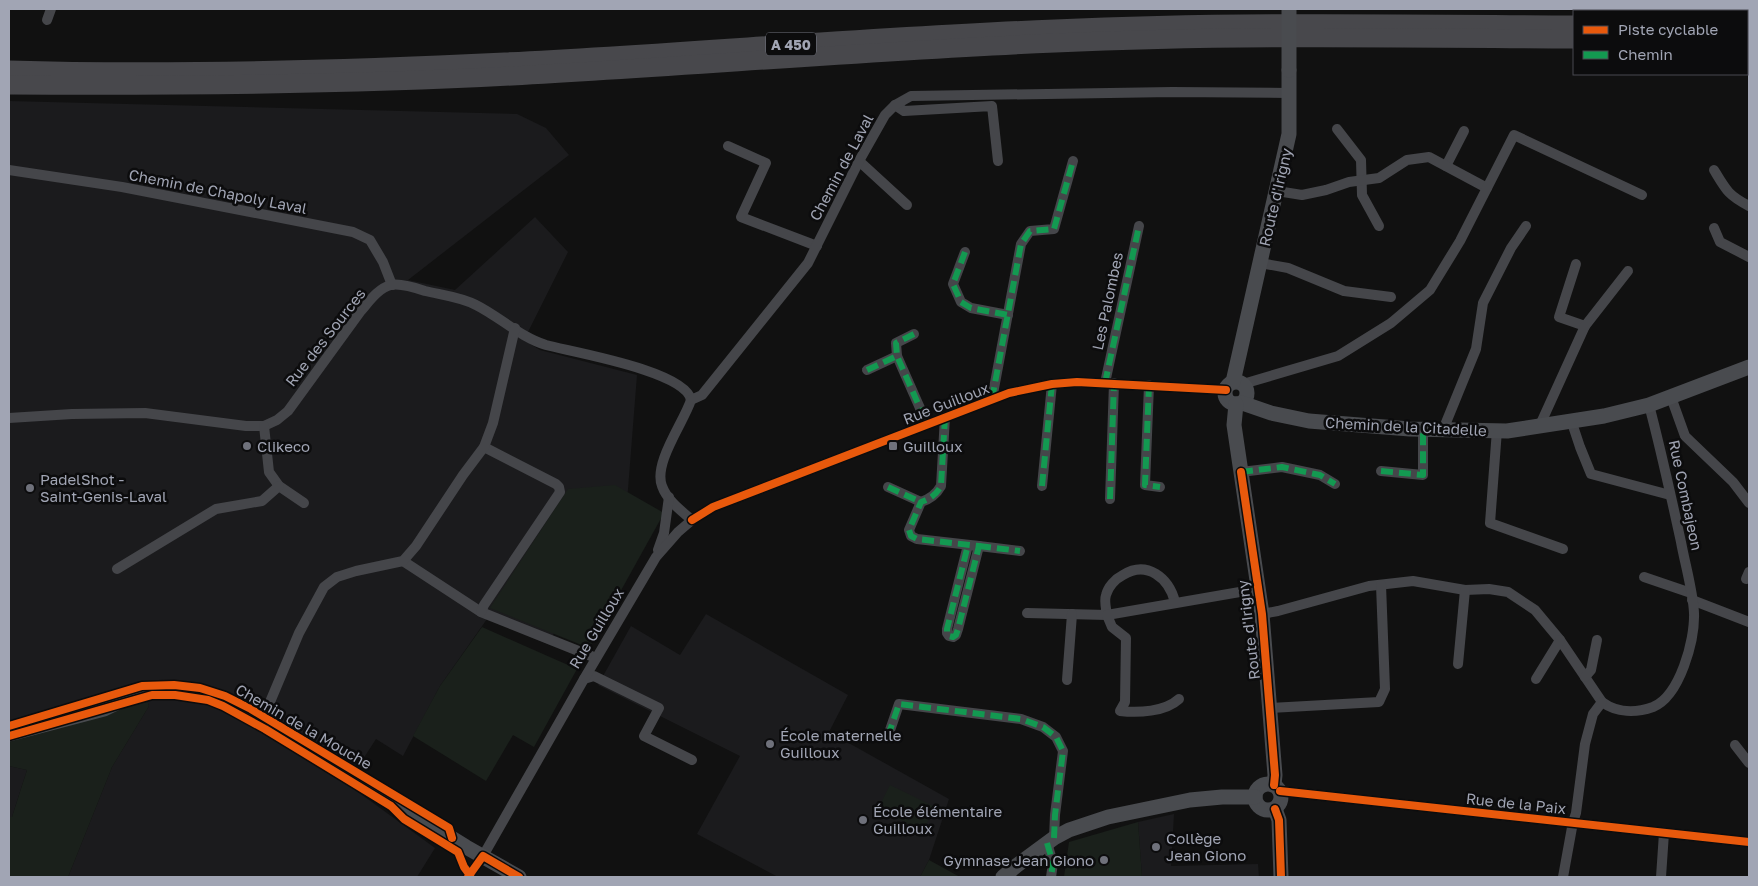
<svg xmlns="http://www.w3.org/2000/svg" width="1758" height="886" font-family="'Golos Text',sans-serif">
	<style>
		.built { fill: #1b1b1d }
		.green { fill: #1a201b }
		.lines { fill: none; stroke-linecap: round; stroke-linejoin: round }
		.street { stroke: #45464a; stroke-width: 10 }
		.secondary { stroke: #494b4f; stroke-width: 15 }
		.highway { stroke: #48484c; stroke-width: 19 }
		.secondary-bridge { stroke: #494b4f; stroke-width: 15 }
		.quiet { stroke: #139951; stroke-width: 6; stroke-dasharray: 12 6; stroke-linecap: butt }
		.cycleway-casing { stroke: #0c0c0d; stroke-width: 11 }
		.cycleway { stroke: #e8590c; stroke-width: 8 }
		.poi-dot { fill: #6f717b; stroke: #0c0c0d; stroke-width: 2 }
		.labels { text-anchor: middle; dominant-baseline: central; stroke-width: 5; stroke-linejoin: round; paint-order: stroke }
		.shield { fill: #0c0c0d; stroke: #747782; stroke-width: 1 }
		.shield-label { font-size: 14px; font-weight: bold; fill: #a1a5b4 }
		.street-label { font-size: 15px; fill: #a1a5b4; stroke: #0c0c0d }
		.poi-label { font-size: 15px; fill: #a1a5b4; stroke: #0c0c0d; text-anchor: start }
	</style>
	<rect width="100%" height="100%" fill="#111"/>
	<g class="built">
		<polygon points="9,101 517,114 546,128 569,155 408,280 455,290 535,217 568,252 524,340 540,350 637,375 627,502 548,644 487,619 440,686 403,756 376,739 347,784 435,848 417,877 68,877 112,767 149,706 147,700 9,742"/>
		<polygon points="706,614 848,695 829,732 949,799 929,860 920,877 778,877 697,834 740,756 598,685 631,626 680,655"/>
		<polygon points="9,766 27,770 12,817 9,817"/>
		<polygon points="1174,814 1171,866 1258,864 1259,877 1142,877 1138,822"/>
	</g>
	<g class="green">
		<polygon points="615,485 664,513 589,648 490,608 568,489"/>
		<polygon points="482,627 577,669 534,747 513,735 486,781 413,736 440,686"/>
		<polygon points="147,700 149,706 112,767 68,877 15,877 9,876 9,817 12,817 27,770 9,766 9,742"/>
		<polygon points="890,785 935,807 923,831 878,809"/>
		<polygon points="1138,822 1142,877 1064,877 1069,842"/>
		<polygon points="929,860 960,877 920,877"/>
	</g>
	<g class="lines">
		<g class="street">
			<polyline points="47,20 51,9"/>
			<polyline points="895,105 904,111 992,106 998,161"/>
			<polyline points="1337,129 1361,160 1362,195 1379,226"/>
			<polyline points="728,146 766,163 741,217 817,246"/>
			<polyline points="859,161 907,205"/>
			<polyline points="1446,166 1464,131"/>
			<polyline points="9,170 122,187 353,232 370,240 383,262 392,285"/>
			<path d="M1714,170C1726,190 1728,195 1749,206"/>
			<polyline points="1277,191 1302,195 1326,190 1349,182 1379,178 1407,160 1429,157 1487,188"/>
			<polyline points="1714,228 1720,242 1749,257"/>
			<polyline points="965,252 953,284 961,302 971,308 1008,315"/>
			<polyline points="1260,263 1288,268 1344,291 1391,297"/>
			<polyline points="1576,264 1559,317 1585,326"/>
			<polyline points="914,334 896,343 897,356 927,424"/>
			<polyline points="867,370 897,356"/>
			<polyline points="1105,383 1139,226"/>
			<polyline points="1243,384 1338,356 1391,323 1430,290 1460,241 1514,135 1642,195"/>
			<polyline points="1149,385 1145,485 1160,487"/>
			<polyline points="1671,397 1685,436 1733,482 1749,503"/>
			<polyline points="992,399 1021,244 1030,231 1054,229 1073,161"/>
			<path d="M945,417L941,486C936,495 930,499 921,502L909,530L911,536L917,539L979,546L958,629L956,635L953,637L949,636L947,633V629L968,545"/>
			<path d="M9,418L72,414L145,413L246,426H264L277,420L288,411L360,312C368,303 378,288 391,285C401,283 416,288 425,291C442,295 461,297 476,305C500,317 520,337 546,345C572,352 686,371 691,400"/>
			<polyline points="1571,420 1580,447 1591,474 1670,495"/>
			<polyline points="1540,425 1585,326 1628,271"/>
			<polyline points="264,426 269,472 279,486 304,503"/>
			<polyline points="1443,430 1476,349 1483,303 1511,248 1526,226"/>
			<polyline points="1497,430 1490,523 1563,549"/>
			<polyline points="1381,471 1423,475 1423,429"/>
			<polyline points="1241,472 1282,467 1320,475 1335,484"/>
			<polyline points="1042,486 1052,384"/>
			<polyline points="888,487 921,502"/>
			<polyline points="1110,499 1114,383"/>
			<path d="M692,520C680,510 667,500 662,486C653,463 684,422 691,400L702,395L808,263L859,161L885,115L895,105L911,96L1172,92L1289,93"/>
			<polyline points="979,546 1020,551"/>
			<polyline points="658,550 664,533 669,497"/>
			<polyline points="403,561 481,612 596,658"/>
			<polyline points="117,569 216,509 262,501 279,486"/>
			<polyline points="1644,577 1691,593"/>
			<polyline points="1746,579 1749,572"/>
			<polyline points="1692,600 1749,622"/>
			<polyline points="481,612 484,605 560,492 559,487 556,484 484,447"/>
			<path d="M1027,613L1107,615C1106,608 1104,601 1106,595C1108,587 1115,579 1123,575C1147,560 1169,578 1175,602"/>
			<path d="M1262,614L1278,611L1369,586L1413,581L1465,590L1489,589L1508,592L1535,610L1560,640L1602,702C1617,713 1636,713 1653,707C1680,696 1695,640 1694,613C1693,591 1685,564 1681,542C1671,496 1661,450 1649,405"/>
			<polyline points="1458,664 1465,590"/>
			<polyline points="1585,677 1591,670 1597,640"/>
			<polyline points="584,679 594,676 659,708 644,736 692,760"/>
			<polyline points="1536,679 1560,640"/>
			<polyline points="1067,680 1072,614"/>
			<path d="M1179,699C1165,712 1138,713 1120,711L1125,702L1126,638L1112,627L1107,615L1257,589"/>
			<polyline points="1270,708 1379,702 1385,689 1381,585"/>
			<polyline points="262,721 299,633 324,587 337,577 356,571 403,561 416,546 463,475 484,447 493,423 515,328"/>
			<polyline points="888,736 899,704 1021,719 1043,727 1056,737 1063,751 1055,815 1054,838"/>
			<polyline points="1735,745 1749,763"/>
			<polyline points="1280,791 1749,842"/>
			<polyline points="1047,843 1053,863 1051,877"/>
			<polyline points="468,877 483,856 584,679 656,557 678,532 692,520 713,507 1009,393 1052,384 1077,382 1226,390"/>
			<polyline points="1563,877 1573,822 1576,813 1585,744 1593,714 1602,702"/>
			<polyline points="1661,877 1664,833"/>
		</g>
		<g class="secondary">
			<circle cx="1236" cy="393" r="11"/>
			<polyline points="1233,382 1289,134 1289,70"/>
			<polyline points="1242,403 1271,413 1309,421 1410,429 1507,431 1604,416 1649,405 1749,367"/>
			<polyline points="1236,404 1234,425 1262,614 1275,775 1274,785"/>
			<polyline points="9,734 104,709 139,692 165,689 209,696 224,701 262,721 466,847 519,877"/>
			<circle cx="1268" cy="797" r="13"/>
			<polyline points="1275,809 1279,820 1281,877"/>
			<polyline points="1003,877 1016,866 1054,838 1069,830 1108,817 1190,800 1222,797 1255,797"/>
		</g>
		<g class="highway">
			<polyline points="1747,25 1749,25"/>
			<polyline points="1747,39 1749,39"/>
			<path d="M9,70C174,75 340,70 505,62C688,53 871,36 1055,29C1228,21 1401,24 1574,25"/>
			<path d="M9,85C177,86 345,85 512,76C693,66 874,51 1055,43C1228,35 1401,38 1574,39"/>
		</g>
		<polyline class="secondary-bridge" points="1289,70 1289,9"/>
		<g class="quiet">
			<polyline points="965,252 953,284 961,302 971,308 1008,315"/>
			<polyline points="914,334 896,343 897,356 927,424"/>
			<polyline points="867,370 897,356"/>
			<polyline points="1105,383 1139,226"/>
			<polyline points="1149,385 1145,485 1160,487"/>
			<polyline points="992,399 1021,244 1030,231 1054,229 1073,161"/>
			<path d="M945,417L941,486C936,495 930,499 921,502L909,530L911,536L917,539L979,546L958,629L956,635L953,637L949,636L947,633V629L968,545"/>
			<polyline points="1381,471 1423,475 1423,429"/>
			<polyline points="1241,472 1282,467 1320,475 1335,484"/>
			<polyline points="1042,486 1052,384"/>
			<polyline points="888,487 921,502"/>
			<polyline points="1110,499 1114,383"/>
			<polyline points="979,546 1020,551"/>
			<polyline points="888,736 899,704 1021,719 1043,727 1056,737 1063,751 1055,815 1054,838"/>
			<polyline points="1047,843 1053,863 1051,877"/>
		</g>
		<g class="cycleway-casing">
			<g id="cycleway">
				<polyline points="1241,472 1262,614 1275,775 1274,785"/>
				<polyline points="692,520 713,507 1009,393 1052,384 1077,382 1226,390"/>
				<polyline points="9,726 142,686 174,685 200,688 225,696 251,709 449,828 452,838"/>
				<polyline points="9,736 152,695 175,695 208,700 223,706 265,729 391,806 404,819 458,852 464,867 470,875"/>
				<polyline points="1280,791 1749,842"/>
				<polyline points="1275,809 1279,820 1281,877"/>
				<polyline points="468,877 483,856 519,877"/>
			</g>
		</g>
		<use href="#cycleway" class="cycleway"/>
	</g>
	<g class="poi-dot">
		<circle cx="247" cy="446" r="5"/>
		<rect x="888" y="441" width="10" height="10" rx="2.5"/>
		<circle cx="30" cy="488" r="5"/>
		<circle cx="770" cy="744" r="5"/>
		<circle cx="863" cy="820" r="5"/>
		<circle cx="1156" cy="847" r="5"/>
		<circle cx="1104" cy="860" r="5"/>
	</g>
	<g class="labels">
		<rect class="shield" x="766" y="32.5" width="50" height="23" rx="4"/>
		<g class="shield-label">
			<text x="791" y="44">A 450</text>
		</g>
		<g class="street-label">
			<text transform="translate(841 167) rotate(-62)">Chemin de Laval</text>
			<text transform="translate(218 191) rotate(11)">Chemin de Chapoly Laval</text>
			<text transform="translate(1275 197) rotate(-77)">Route d'Irigny</text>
			<text transform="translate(1107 301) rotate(-78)">Les Palombes</text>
			<text transform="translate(325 337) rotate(-52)">Rue des Sources</text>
			<text transform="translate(946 403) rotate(-21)">Rue Guilloux</text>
			<text transform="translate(1406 426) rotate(3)">Chemin de la Citadelle</text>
			<text transform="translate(1686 495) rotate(78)">Rue Combajeon</text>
			<text transform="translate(596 628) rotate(-59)">Rue Guilloux</text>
			<text transform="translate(1248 630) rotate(-97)">Route d'Irigny</text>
			<text transform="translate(304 726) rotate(30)">Chemin de la Mouche</text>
			<text transform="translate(1516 803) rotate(6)">Rue de la Paix</text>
		</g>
		<g class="poi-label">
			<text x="257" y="446">Clikeco</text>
			<text x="903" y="446">Guilloux</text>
			<text x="40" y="479">PadelShot -<tspan x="40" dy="17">Saint-Genis-Laval</tspan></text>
			<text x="780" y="735">École maternelle<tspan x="780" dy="17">Guilloux</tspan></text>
			<text x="873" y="811">École élémentaire<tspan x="873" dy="17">Guilloux</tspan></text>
			<text x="1166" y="838">Collège<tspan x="1166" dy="17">Jean Giono</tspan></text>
			<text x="1094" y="860" text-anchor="end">Gymnase Jean Giono</text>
		</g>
	</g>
	<rect width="1758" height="886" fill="none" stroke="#a1a5b4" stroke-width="20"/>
	<rect x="1573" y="10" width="175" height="65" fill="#0c0c0d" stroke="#484950"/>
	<rect x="1583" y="26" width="25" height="8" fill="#e8590c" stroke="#484950"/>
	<text x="1618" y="35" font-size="15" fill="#a1a5b4">Piste cyclable</text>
	<rect x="1583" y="51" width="25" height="8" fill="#139951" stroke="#484950"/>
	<text x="1618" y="60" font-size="15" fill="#a1a5b4">Chemin</text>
</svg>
